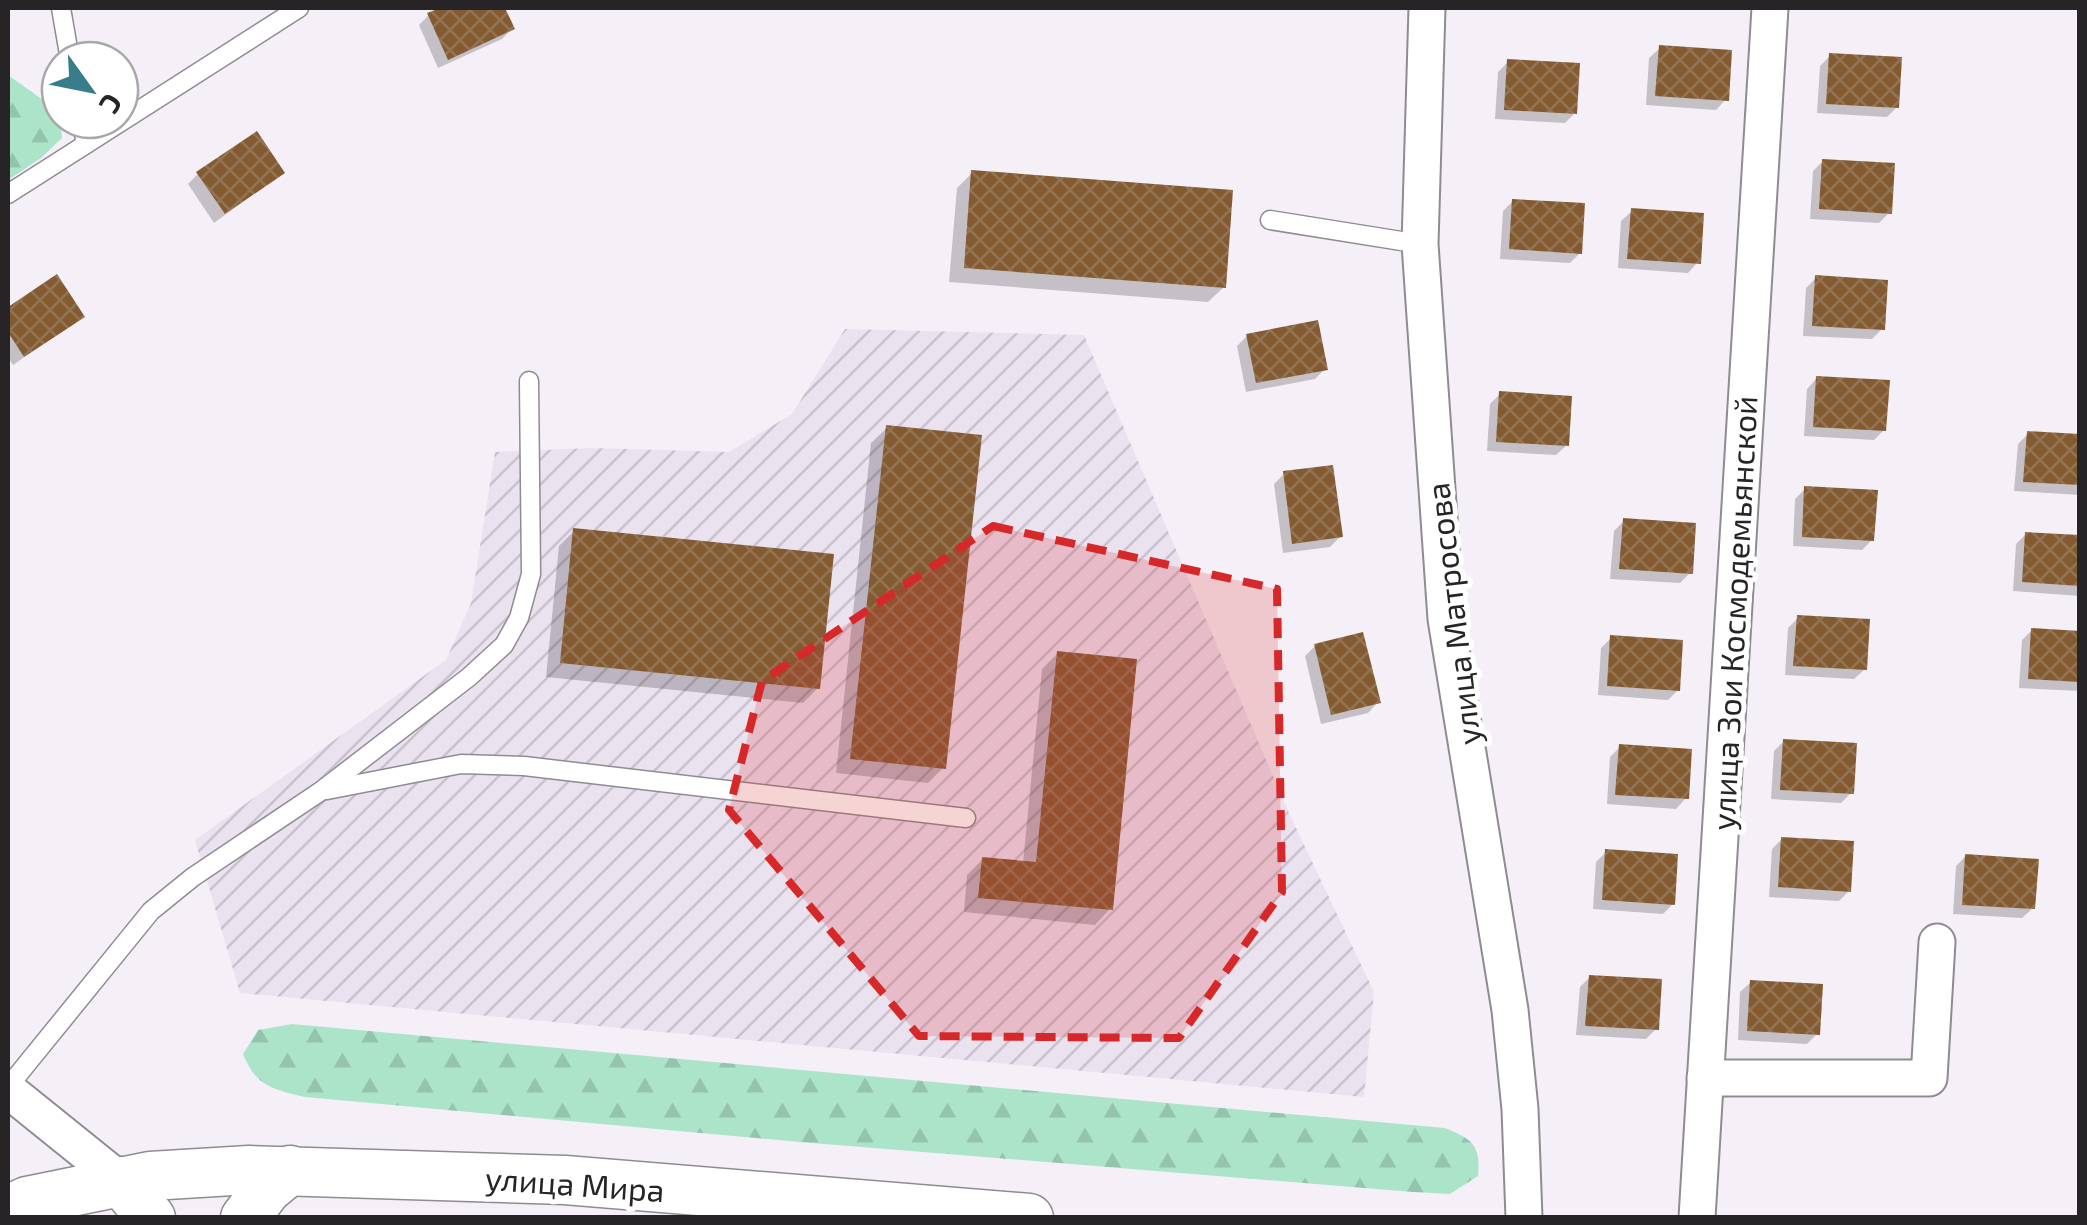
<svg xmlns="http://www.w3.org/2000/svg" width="2087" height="1225" font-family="'Exo 2',sans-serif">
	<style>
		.industrial { fill: url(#industrial-furrows) }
		.forest { fill: url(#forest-firs) }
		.shadow { fill: #0003 }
		.building { fill: url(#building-cross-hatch) }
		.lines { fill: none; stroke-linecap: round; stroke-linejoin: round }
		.lane-casing { stroke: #908b93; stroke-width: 21 }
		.street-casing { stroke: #908b93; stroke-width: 39 }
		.secondary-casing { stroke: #908b93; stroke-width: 51 }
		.lane { stroke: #fff; stroke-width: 18 }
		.street { stroke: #fff; stroke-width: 35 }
		.secondary { stroke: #fff; stroke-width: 48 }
		.marked { fill: #d62828; fill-opacity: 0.2; stroke: #d62828; stroke-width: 8; stroke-dasharray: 20 12; stroke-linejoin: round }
		.labels { text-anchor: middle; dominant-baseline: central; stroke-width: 10; stroke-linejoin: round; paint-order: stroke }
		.street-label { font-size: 32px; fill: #262427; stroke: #fff }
	</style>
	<defs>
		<pattern id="industrial-furrows" width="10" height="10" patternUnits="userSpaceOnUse" patternTransform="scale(2.5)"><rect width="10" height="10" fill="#ebe2f0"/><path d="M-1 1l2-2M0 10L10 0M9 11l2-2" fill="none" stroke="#c9c2ce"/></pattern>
		<pattern id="forest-firs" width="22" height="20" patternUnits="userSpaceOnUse" patternTransform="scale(2.5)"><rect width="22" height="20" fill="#ace4ca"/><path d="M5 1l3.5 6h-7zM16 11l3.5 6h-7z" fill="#94c3ae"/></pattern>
		<pattern id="building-cross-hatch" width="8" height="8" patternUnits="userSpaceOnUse" patternTransform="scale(2.5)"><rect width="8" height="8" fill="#845b31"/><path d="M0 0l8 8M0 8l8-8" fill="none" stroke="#927454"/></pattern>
	</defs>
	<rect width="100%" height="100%" fill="#f5f0f8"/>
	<polygon class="industrial" points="845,329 1084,335 1288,811 1374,992 1364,1097 240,993 195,840 446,660 471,603 495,452 592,448 729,452 792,414"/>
	<g class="forest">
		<polygon points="8,75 60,112 62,138 41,158 8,180"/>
		<path d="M292,1024L1445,1128C1473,1139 1481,1146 1478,1176L1450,1194L1413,1192L800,1142L305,1097C272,1089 256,1086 243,1054L258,1030Z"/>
	</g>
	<g class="shadow">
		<polygon points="446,8 502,8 512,29 502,39 438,68 419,25 429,15"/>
		<polygon points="1660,48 1726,99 1716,110 1646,105 1649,58"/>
		<polygon points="1830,56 1897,107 1887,117 1817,113 1820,66"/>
		<polygon points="1508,62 1575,113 1565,123 1495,119 1498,72"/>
		<polygon points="1823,161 1889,213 1879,223 1810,219 1813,171"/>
		<polygon points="282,173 214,223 188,184 198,174"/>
		<polygon points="972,173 1224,287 1208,302 949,282 957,188"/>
		<polygon points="1513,201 1580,253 1570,263 1500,259 1503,211"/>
		<polygon points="1632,211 1698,262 1688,273 1618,268 1621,221"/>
		<polygon points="56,278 82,317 13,365 8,357 8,310"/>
		<polygon points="1816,278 1882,329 1872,339 1803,336 1806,288"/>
		<polygon points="1247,336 1325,369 1315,379 1246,392 1237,346"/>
		<polygon points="1817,378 1884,430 1874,440 1804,436 1807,389"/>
		<polygon points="1500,394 1567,445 1556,455 1487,451 1490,404"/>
		<polygon points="887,428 943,768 928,783 836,773 871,443"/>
		<polygon points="2028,434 2080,437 2080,495 2014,491 2018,444"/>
		<polygon points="1284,474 1340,537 1330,547 1283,553 1274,484"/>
		<polygon points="1805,489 1872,540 1862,550 1793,546 1795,499"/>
		<polygon points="1624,521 1690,573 1680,583 1610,579 1614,531"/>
		<polygon points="574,531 818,688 803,703 546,677 559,546"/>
		<polygon points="2026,534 2080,537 2080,596 2013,591 2016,544"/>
		<polygon points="1798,618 1865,669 1854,679 1785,675 1788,628"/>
		<polygon points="2032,630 2080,633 2080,691 2019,688 2022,640"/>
		<polygon points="1611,638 1678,690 1668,700 1598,695 1601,648"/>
		<polygon points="1315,646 1378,702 1368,713 1321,724 1305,656"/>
		<polygon points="1058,653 1110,909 1095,925 964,912 967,875 983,859 1023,863 1042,669"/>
		<polygon points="1784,741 1851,793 1841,803 1771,799 1774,751"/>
		<polygon points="1620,747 1686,798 1676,809 1607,804 1610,757"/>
		<polygon points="1782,839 1849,891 1839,901 1769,897 1772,849"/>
		<polygon points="1606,852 1673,904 1663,914 1593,909 1596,862"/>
		<polygon points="1966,856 2033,908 2022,918 1953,914 1956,866"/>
		<polygon points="1590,977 1656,1029 1646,1039 1576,1035 1580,987"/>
		<polygon points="1751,982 1817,1034 1807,1044 1738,1040 1740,992"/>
	</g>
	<g class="building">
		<polygon points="440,8 505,8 515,29 448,60 427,13"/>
		<polygon points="1659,45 1732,50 1729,101 1655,96"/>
		<polygon points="1829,53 1902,57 1899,108 1826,104"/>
		<polygon points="1507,59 1580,63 1577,114 1504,110"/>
		<polygon points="257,131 285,173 225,214 196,172"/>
		<polygon points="1822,159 1895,163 1892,214 1819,209"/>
		<polygon points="971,170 1233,190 1226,288 964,268"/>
		<polygon points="1512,199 1585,203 1582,254 1509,249"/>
		<polygon points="1631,208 1704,213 1701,264 1627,259"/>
		<polygon points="57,274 85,317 24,357 8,332 8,307"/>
		<polygon points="1815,275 1888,280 1885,330 1812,326"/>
		<polygon points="1318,320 1328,370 1256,383 1246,334"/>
		<polygon points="1816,376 1890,380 1886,431 1813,427"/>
		<polygon points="1499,391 1572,396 1569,446 1496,442"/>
		<polygon points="886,425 982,435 946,769 850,759"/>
		<polygon points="2027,431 2080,434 2080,485 2023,482"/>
		<polygon points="1333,465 1343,537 1292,544 1283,471"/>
		<polygon points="1804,486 1878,490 1874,541 1802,537"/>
		<polygon points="1623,518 1696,523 1693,574 1619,569"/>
		<polygon points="573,528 834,554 820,689 560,663"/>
		<polygon points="2025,532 2080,535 2080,586 2022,582"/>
		<polygon points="1797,615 1870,619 1867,670 1793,666"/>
		<polygon points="2031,628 2080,631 2080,682 2028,679"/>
		<polygon points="1363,632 1381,703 1331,715 1314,644"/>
		<polygon points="1610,635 1683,640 1680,691 1607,686"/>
		<polygon points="1057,651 1137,659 1113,910 978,898 982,857 1036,862"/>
		<polygon points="1783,739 1857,743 1854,794 1780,790"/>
		<polygon points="1619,744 1692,749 1689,799 1615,795"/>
		<polygon points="1781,837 1854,841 1851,892 1778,887"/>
		<polygon points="1605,849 1678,854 1675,905 1602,900"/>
		<polygon points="1965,854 2039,859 2035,909 1962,905"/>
		<polygon points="1589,975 1662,979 1659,1030 1585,1026"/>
		<polygon points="1750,980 1823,984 1820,1035 1747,1031"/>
	</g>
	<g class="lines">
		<g class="lane-casing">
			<g id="lane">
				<polyline points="61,8 70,60"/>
				<polyline points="81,120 86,144"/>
				<polyline points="8,194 299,8"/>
				<polyline points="1270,220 1420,244"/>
				<polyline points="327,790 461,764 524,766 966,818"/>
				<polyline points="8,1087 151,911 193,877 321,791 469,677 504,645 519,618 531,574 529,381"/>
			</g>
		</g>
		<g class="street-casing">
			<g id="street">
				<polyline points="1427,8 1420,244 1446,619 1510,1010 1520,1109 1524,1218"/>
				<polyline points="1705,1078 1929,1078 1937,942"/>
				<polyline points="8,1090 121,1181"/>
				<polyline points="1697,1218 1770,8"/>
			</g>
		</g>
		<g class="secondary-casing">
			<g id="secondary">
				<polyline points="121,1181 151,1218"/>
				<polyline points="8,1210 27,1201 150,1176 249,1170 565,1180 1029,1218"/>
				<polyline points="245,1218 267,1189 290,1170"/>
			</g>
		</g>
		<use href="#lane" class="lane"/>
		<use href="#street" class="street"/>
		<use href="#secondary" class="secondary"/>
	</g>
	<path class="marked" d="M993,526L1277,589L1282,892L1179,1038L919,1036L729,810L762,681Z"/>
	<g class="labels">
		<g class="street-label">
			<text transform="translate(1733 613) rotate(-87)">улица Зои Космодемьянской</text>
			<text transform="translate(1452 614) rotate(-97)">улица Матросова</text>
			<text transform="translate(575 1183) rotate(4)">улица Мира</text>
		</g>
	</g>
	<rect width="2087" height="1225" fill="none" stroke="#262427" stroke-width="20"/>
	<g transform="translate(90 90) rotate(123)"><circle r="48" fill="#ffffff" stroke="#a8a7a9" stroke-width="2.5"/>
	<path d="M0-8L18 38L0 25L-18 38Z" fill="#387e8a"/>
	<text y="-15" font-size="28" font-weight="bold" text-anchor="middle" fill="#262427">С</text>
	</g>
</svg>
